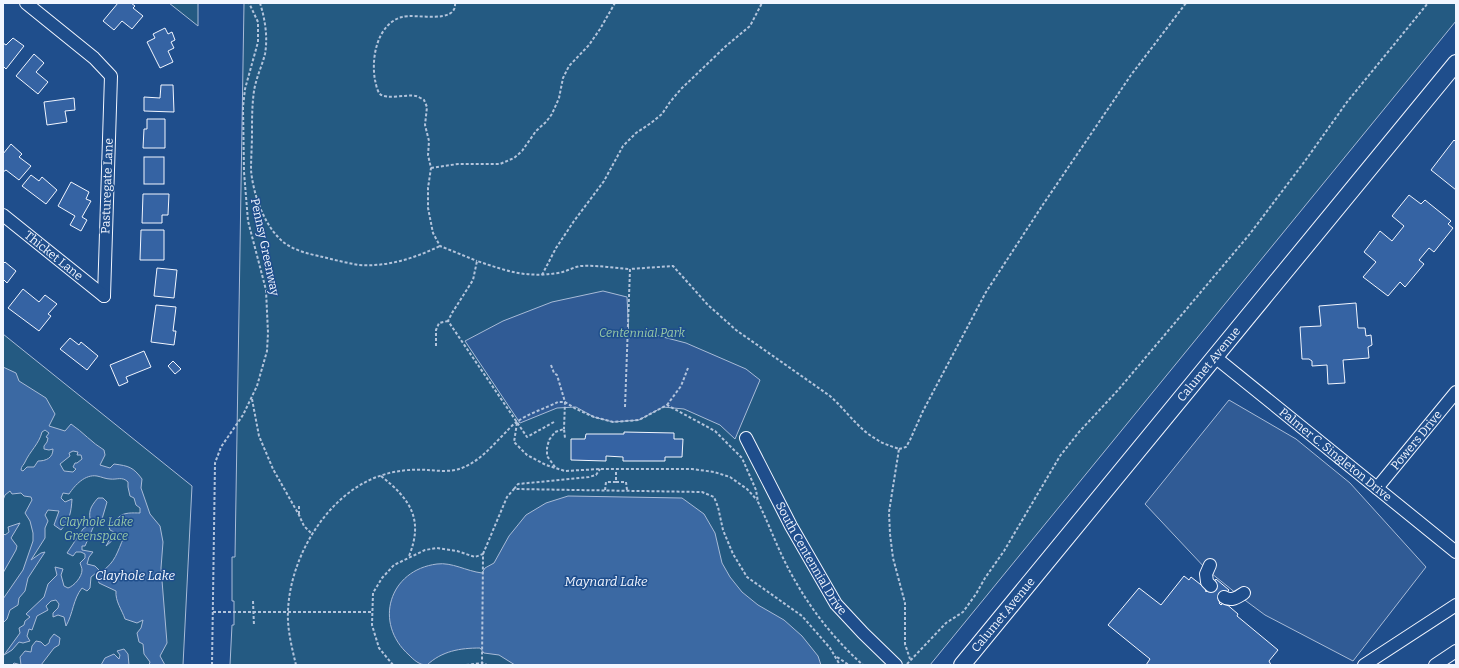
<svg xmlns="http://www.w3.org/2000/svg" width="1459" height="668" font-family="Bitter,serif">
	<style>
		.green { fill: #245a82; stroke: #a8bbd7 }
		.parking { fill: #305b95; stroke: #a8bbd7 }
		.water { fill: #3b69a3; stroke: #a8bbd7; fill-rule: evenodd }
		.building { fill: #3563a3; stroke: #f2f6ff }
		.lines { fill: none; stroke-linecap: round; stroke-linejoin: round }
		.minor-casing { stroke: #f2f6ff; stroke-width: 14 }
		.major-casing { stroke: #f2f6ff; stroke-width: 18 }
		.path { stroke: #b3c4dc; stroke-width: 2; stroke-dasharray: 3 2; stroke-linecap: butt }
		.minor { stroke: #1f4e8c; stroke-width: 12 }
		.major { stroke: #1f4e8c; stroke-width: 16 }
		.labels { text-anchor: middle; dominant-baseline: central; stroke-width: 3; stroke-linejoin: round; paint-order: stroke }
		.street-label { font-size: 12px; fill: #f2f6ff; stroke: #1f4e8c }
		.park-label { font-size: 12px; font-style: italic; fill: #97c8a6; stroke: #1f4e8c }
		.water-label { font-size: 13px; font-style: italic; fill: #f2f6ff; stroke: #1f4e8c }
	</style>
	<rect width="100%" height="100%" fill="#1f4e8c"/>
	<g class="green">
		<polygon points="169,3 198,3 198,26"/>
		<polygon points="244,3 1456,3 1456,21 930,665 230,665 232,625 234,625 234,601 232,601 232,557 235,557"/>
		<polygon points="3,334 192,486 183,665 3,665"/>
	</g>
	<g class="parking">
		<polygon points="603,291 627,297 629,338 644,332 686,343 746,369 760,380 735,439 720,425 684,409 663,407 639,420 613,422 594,417 576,407 557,408 520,423 465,341 503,321 552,302"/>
		<polygon points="1229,400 1296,439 1350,483 1426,567 1353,661 1265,615 1242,598 1206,569 1145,504"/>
	</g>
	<g class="water">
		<path d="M3,367L16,373L19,381L46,398L55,414L49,426L65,431L71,424C83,432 92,443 104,450L105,455L100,465L110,468L114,464C129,466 133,467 142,479L141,488L150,514L160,526L163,542L161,568L167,643L160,656L165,665H149L150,662L144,654L143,644L139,642L137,633L141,628L143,620L137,623L125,619C122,610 115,601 116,591L99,583L96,573L91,577L90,588L87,591L82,588C73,599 73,614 66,626L64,617L58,615L53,617V613L58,608L59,604L56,600L51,601L46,606L48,610L37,616L32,630L29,629L27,636L30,641L23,643L19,642L12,650L4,655L20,633L19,628L24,625L25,621L30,617L26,614L44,597L48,584L57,575L55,567L63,569L61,575L64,586L68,588C74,586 82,577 82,570C82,568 81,566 80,563L85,558V554L81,552H76L73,556L67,553L83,529L91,523C88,512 90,507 98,498H103L107,502L102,519L95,523L85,546H82V550L93,552L89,557L87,564L95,566L101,572C116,562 117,552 124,537L121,535L114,539L106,546L114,532L110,530L108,524C115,522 114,521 119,517C124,512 133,513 140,513V508L136,505L134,498L130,496L128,487V482C122,476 117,480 110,479C106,479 102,477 97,476C85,474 75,485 69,494L63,493L61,498L65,502L72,499C71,513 70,519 61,530L54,525L59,511L48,510L45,515L48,521L45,528V538L31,560L41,553L45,552L28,578L25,591L19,598L18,605L10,610L7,619L3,623V599L23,570L33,541V533L30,521L25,513L32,500L31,497L24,496L21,493L12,494L10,491L5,495L3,500ZM45,430L49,433L46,437L48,438L47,442L44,446V449L49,450L53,449C53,458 46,461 38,461L34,467H27L23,471L21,470C21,466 24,465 25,462C30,451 39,444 42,432ZM73,451L78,452L77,455H81L82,459L77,463H75L73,467L76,469L73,472L64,471L60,464L70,456L69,453Z"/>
		<path d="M568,496L682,498L704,514L715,533L722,563L730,577L742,592L758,605L784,620L802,636L818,656L821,665H515L499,655L484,653L480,648C460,648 442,651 427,665C419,665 414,660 409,655C373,623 389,570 437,564C452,562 466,571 482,573L485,568L494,563L509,536L526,515L546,503Z"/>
		<polygon points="20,523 11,538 17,546 16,550 3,573 3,533 5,535 9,532 8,527"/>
		<polygon points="54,634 60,638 59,645 54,648 41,665 12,665 14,663 21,665 20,657 25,651 31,652 32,646 36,641 41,642 45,646 49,643 50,639"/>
		<polygon points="124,649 128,654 129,665 101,665 105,658 114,654 119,659 120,655 117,651"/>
	</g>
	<g class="building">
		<polygon points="118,3 131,3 135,6 133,8 143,16 132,29 122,21 114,30 103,21"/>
		<polygon points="165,28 168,34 172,32 175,40 171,42 174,48 168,51 173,62 160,68 147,42 155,38 153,34"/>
		<polygon points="13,38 24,46 6,69 3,66 3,43 6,45"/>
		<polygon points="34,54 44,63 36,72 48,82 38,94 16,76"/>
		<polygon points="161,85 173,85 174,112 144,111 144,97 160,98"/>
		<polygon points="74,98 75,110 65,111 67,122 47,125 44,102"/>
		<polygon points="147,119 165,119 165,148 143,148 144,129 147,129"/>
		<polygon points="1454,140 1456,142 1456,190 1431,170"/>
		<polygon points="11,144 22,154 19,157 31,166 19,180 6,170 3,172 3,154"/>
		<rect x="144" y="157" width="20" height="27"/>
		<polygon points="31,175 39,181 42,177 57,190 46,204 22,186"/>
		<polygon points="71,182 89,192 86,199 91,201 82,217 87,220 81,231 70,225 75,216 58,206"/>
		<polygon points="143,194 169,194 168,215 162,215 162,223 142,223"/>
		<polygon points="1409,195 1421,204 1425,200 1451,221 1448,224 1453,228 1434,252 1429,248 1419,260 1424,264 1405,287 1400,282 1388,296 1363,277 1376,262 1364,252 1380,231 1392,241 1404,226 1392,216"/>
		<polygon points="141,230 164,230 164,260 140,260"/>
		<polygon points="5,262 16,271 7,283 3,279 3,264"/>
		<polygon points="157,268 177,270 174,298 154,296"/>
		<polygon points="23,289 39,302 45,295 57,304 48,314 51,316 39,331 8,308"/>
		<polygon points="1356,303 1358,328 1365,328 1366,336 1371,335 1372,345 1368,347 1369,358 1343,360 1345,383 1328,384 1327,365 1312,366 1312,361 1309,359 1302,359 1300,327 1321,326 1319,306"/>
		<polygon points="156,305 176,307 173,331 176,331 174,345 151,342"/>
		<polygon points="70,338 79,345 81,342 98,356 87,370 60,349"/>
		<polygon points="144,351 151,367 126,377 128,382 119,386 110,365"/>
		<polygon points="173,361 181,369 175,374 168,366"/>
		<polygon points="624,432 674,433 674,439 683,439 682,457 665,457 665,461 623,461 623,457 606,456 606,461 571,460 571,439 585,439 586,434 624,434"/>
		<polygon points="1184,576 1189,580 1191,577 1205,588 1206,592 1216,579 1229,590 1219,603 1221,605 1224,602 1238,614 1237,616 1278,650 1269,661 1271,665 1146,665 1150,659 1108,625 1139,588 1161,605"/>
	</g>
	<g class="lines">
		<g class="minor-casing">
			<g id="minor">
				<polyline points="26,3 94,58 111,76 104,296"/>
				<path id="s1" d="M3,215L104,296"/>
				<path id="s2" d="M1215,357L1456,552"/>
				<path id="s3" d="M746,438L791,526L836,604L863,633L896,665"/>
				<path id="s4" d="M1377,488L1456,392"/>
				<polyline points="1210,565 1206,574 1207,582 1211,586"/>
				<path d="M1224,597C1231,602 1238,597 1244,593"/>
				<polyline points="1364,665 1456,605"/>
				<polyline points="1435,665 1456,651"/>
			</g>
		</g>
		<g class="major-casing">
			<g id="major">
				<path id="s5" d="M962,665L1456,63"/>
			</g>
		</g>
		<g class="path">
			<path d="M260,3C265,19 268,37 265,54C262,66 256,78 254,91C252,105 252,119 252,133C252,145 251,158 251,170C253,193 263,222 279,238C290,250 309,254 323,257C335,260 347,263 359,265C388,267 415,258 440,246"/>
			<path d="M455,3C457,25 415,13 402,17C377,24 371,58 375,80C376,84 377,91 380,94C386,100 407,94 416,96C419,97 422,99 424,100L427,107L425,125L429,141L428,155L431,168L428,188V208L433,233L440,246L477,261"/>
			<polyline points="431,168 458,164 500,164 514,158 522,151 536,131 546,122 552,114 559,98 563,78 569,66 589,45 600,29 615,3"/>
			<polyline points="542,275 556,248 574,221 604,181 623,146 636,133 651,123 662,114 670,102 681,89 726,46 750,26 762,3"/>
			<polyline points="436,346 436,330 439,323 448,321"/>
			<polyline points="551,365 554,373 557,375 565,402 564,429"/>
			<polyline points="252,399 259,436 273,469 299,515 304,526 312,534"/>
			<polyline points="667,405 681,386 688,368"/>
			<path d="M625,407L630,269L673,266L708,305L736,330L830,396C846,410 858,429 876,439C883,444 891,446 899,449L889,512L890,534L893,558L905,603V644L910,659"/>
			<path d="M554,422L527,437L448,321L452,313L473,280L477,261C507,271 525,278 558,273C566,272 573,267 581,266C597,265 614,268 630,269"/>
			<polyline points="517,423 514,442 527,455 546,465 565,471 600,469 692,469 714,472 730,477 747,489 757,500"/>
			<polyline points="899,449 906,447 910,440 923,411 986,292 1042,206 1131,75 1186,3"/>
			<polyline points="555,467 547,456 547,448 549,440 555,432 564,429 565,438"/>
			<path d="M381,476C410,499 424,519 409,556"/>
			<polyline points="616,482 626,482 627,490"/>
			<polyline points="514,489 518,484 589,477 596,475 600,469"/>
			<polyline points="605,490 606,482 616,482 616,470"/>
			<polyline points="299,514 299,505"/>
			<polyline points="483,554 507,497 514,489 702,492 714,497 718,507 723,530 733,554 747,577 802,616 830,648 840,665"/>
			<polyline points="253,601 254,626"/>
			<polyline points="213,612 372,612"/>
			<polyline points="837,657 849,665"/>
			<polyline points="907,664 946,623 963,612 976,594 985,578 1004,551 1060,456 1079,432 1119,389 1249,235 1305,161 1347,102 1428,3"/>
			<polyline points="212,665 215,463 221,447 243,415 257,386 267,351 268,333 266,290 248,221 244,172 243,107 245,89 258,42 258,22 249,3"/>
			<path d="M296,665C292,648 287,629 288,611C290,555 330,489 386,474C399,470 415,469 428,470C439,471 452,472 462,468C480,461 492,446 506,432C509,429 513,424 517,422C527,414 546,408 558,402H565L576,409L594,417L613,422L639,420L667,405L715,431L742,458L756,490L758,502C770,526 779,553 793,577C811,610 835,640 863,665"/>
			<polyline points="393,665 379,648 372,625 373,593 382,578 394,565 425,550 437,548 457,551 475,557 483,554 482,663 487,665"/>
			<polyline points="466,665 482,663"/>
		</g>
		<use href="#minor" class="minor"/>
		<use href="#major" class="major"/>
	</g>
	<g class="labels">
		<g class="street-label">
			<text transform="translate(107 186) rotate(-88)">Pasturegate Lane</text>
			<text transform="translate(265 247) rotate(78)">Pennsy Greenway</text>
			<text stroke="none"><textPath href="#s1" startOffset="65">Thicket Lane</textPath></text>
			<text stroke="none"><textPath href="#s5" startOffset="389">Calumet Avenue</textPath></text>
			<text stroke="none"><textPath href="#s4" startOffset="62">Powers Drive</textPath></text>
			<text stroke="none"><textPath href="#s2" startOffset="155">Palmer C. Singleton Drive</textPath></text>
			<text stroke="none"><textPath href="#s3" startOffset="137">South Centennial Drive</textPath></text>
			<text stroke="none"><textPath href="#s5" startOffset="65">Calumet Avenue</textPath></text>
		</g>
		<g class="park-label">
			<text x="642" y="333">Centennial Park</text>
			<text x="96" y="522">Clayhole Lake<tspan x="96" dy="14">Greenspace</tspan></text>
		</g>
		<g class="water-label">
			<text x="135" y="575">Clayhole Lake</text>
			<text x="606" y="581">Maynard Lake</text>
		</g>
	</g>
	<rect width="1459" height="668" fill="none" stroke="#f2f6ff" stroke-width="8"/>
</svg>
